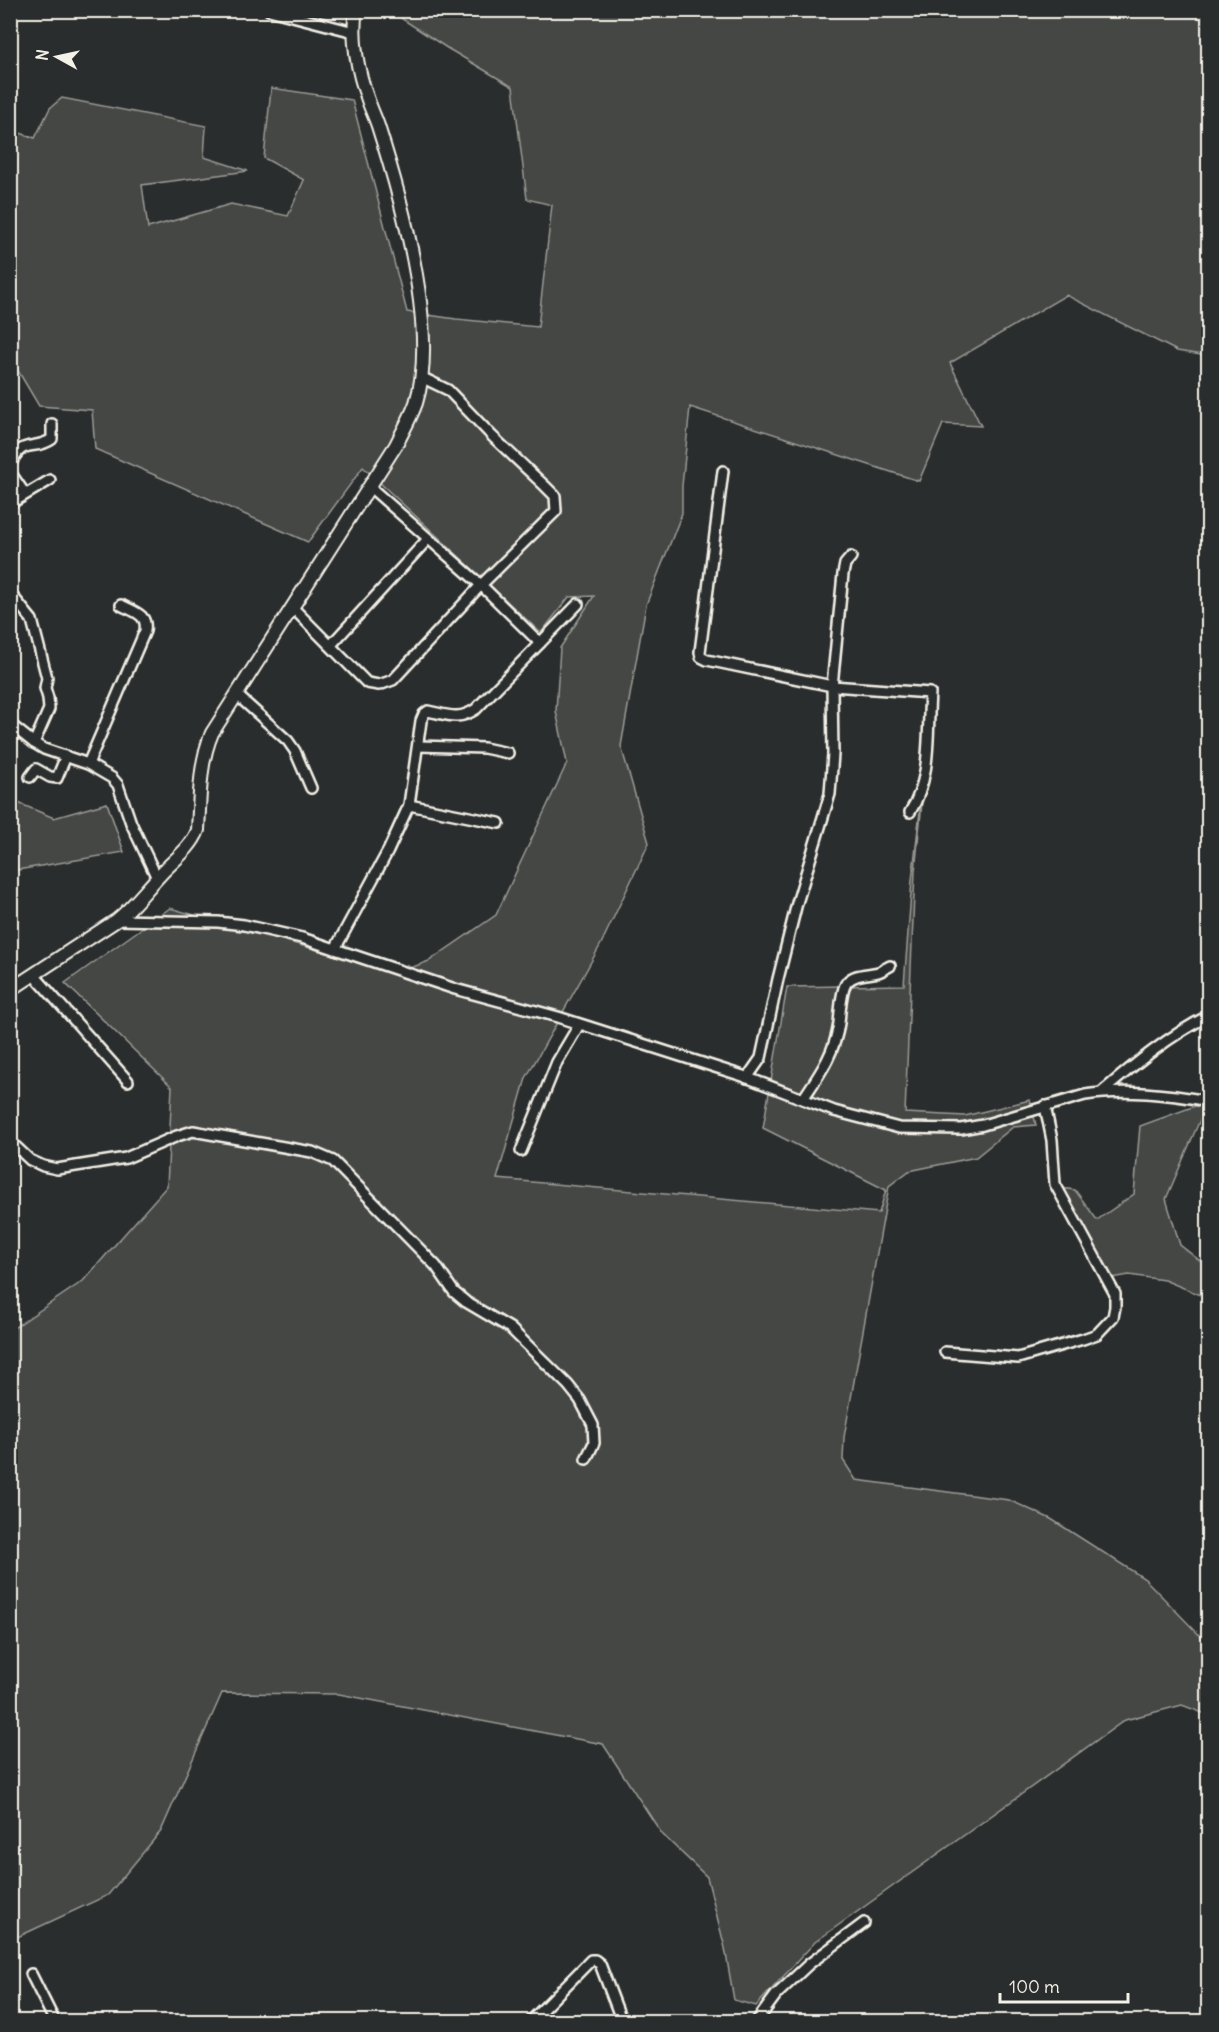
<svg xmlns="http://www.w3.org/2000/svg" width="1219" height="2032" font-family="Delius,sans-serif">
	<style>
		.green { fill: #444645; stroke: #9c9c96; stroke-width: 1.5 }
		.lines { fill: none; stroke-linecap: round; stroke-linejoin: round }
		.minor-casing { stroke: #f4f1e8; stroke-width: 14 }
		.tertiary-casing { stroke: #f4f1e8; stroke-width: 16 }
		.minor { stroke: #2a2d2e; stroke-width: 9 }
		.tertiary { stroke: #2a2d2e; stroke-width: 12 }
	</style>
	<rect width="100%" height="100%" fill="#2a2d2e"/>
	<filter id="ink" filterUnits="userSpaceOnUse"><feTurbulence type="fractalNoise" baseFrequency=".0167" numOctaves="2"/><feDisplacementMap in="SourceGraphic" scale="12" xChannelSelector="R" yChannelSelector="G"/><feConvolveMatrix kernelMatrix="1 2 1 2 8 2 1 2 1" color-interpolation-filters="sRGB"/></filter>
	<g filter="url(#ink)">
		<g class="green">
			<polygon points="390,11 1208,11 1208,356 1177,351 1066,295 950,363 981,426 943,424 919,481 690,407 682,486 682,513 646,605 621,746 649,843 601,944 526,1078 497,1179 879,1213 886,1190 763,1128 787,987 904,985 912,880 930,725 915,871 905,1113 965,1116 1030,1100 1036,1125 1013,1127 976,1157 909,1171 889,1186 844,1437 843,1460 856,1480 1009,1500 1051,1519 1145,1579 1208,1644 1208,1715 1182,1705 1125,1720 815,1942 756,2006 734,2000 725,1948 707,1877 662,1834 603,1744 339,1694 222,1693 161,1831 108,1895 11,1940 11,1330 83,1281 167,1186 172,1087 65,983 170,908 397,973 429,961 496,915 567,763 556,711 560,648 594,596 569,597 541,633 363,467 308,542 95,449 92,410 39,406 11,359 11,130 35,138 50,108 62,98 206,126 204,157 248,171 142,185 148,228 231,204 288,216 304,180 264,158 271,88 352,100 407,312 456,319 538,327 552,205 527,199 513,87 447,48"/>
			<polygon points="11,800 54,818 107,803 124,852 11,871"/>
			<polygon points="1195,1106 1208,1109 1208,1119 1202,1115 1166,1199 1180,1245 1199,1260 1208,1264 1208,1298 1164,1280 1129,1275 1101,1280 1054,1187 1075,1190 1097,1220 1134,1194 1140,1126"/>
		</g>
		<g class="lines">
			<g class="minor-casing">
				<g id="minor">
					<polyline points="269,10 354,32"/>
					<path d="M10,466C22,436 34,452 52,439V424"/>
					<path d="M723,471L700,652L701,657L707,660L832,686L930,693C927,733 932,778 910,812"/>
					<polyline points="10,472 25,494"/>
					<polyline points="370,487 481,585 540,643"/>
					<polyline points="10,504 50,480"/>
					<polyline points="15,599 32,620 47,678 45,688 48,698 49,709 34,743"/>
					<polyline points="292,607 367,683 379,685 393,680 481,585 556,511 555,496 545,486 493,437 448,390 421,377"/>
					<polyline points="331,645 427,540"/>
					<polyline points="237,695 288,741 295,751 311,788"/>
					<polyline points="10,724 34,743 44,749 88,764 112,778 118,785 131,823 157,878"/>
					<polyline points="419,746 484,748 508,753"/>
					<path d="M88,764L145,631C148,614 134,612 121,605"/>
					<polyline points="30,777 36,769 50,777 57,778 66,756"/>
					<polyline points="409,805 499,823"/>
					<path d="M117,920L218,922L244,925L302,938L455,989L558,1017L743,1076L834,1111L899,1128L961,1129L983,1125L1085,1095C1126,1089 1168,1094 1208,1101"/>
					<path d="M335,949L388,851L409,805L421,721L424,714L428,711C448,715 458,721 476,709L578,604"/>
					<polyline points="34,975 128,1081"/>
					<polyline points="747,1078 761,1058 778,979 797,903 830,794 833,754 832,686 843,574 845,564 851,557"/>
					<path d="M1102,1092C1136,1063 1169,1036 1208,1016"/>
					<path d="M803,1099C819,1075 835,1053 839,1023C840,1014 841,989 847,982C855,973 868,975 878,972C882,971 886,968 890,966"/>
					<polyline points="10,1139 13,1144 30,1160 43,1166 57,1169 126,1158 177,1136 193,1131 312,1152 333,1161 436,1266 454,1292 466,1302 510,1328 568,1385 580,1400 593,1425 594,1443 586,1459"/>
					<polyline points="521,1151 557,1062 579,1025"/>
					<polyline points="945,1352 1018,1358 1083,1339 1097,1334 1113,1317 1115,1307 1115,1294 1055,1184 1052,1140 1045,1106"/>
					<polyline points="31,1974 55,2022"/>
					<polyline points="530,2022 591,1960 595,1960 600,1964 622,2022"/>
					<polyline points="756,2022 776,1995 809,1964 864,1923"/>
				</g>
			</g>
			<g class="tertiary-casing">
				<path id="tertiary" d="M10,990L117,920C133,907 145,891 159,876C172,861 191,849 198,830C200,798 199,763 212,733L396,445C403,431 411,417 416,403C439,330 401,198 378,126C375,117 371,109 368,100C358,73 351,39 356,10"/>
			</g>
			<use href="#minor" class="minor"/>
			<use href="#tertiary" class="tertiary"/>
		</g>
	</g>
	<rect width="1219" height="2032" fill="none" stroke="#2a2d2e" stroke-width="36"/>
	<rect x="18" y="18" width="1183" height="1996" fill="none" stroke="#f4f1e8" stroke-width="2" filter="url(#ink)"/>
	<g transform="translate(57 57) rotate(278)" stroke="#2a2d2e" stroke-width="4.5" paint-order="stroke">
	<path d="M0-4.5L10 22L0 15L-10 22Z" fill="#f4f1e8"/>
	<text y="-9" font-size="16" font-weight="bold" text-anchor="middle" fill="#f4f1e8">N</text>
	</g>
	<path d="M1000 1993v9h128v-9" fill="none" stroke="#f4f1e8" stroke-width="3"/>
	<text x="1009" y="1993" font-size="18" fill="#f4f1e8" stroke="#2a2d2e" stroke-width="4.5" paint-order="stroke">100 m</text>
</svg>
